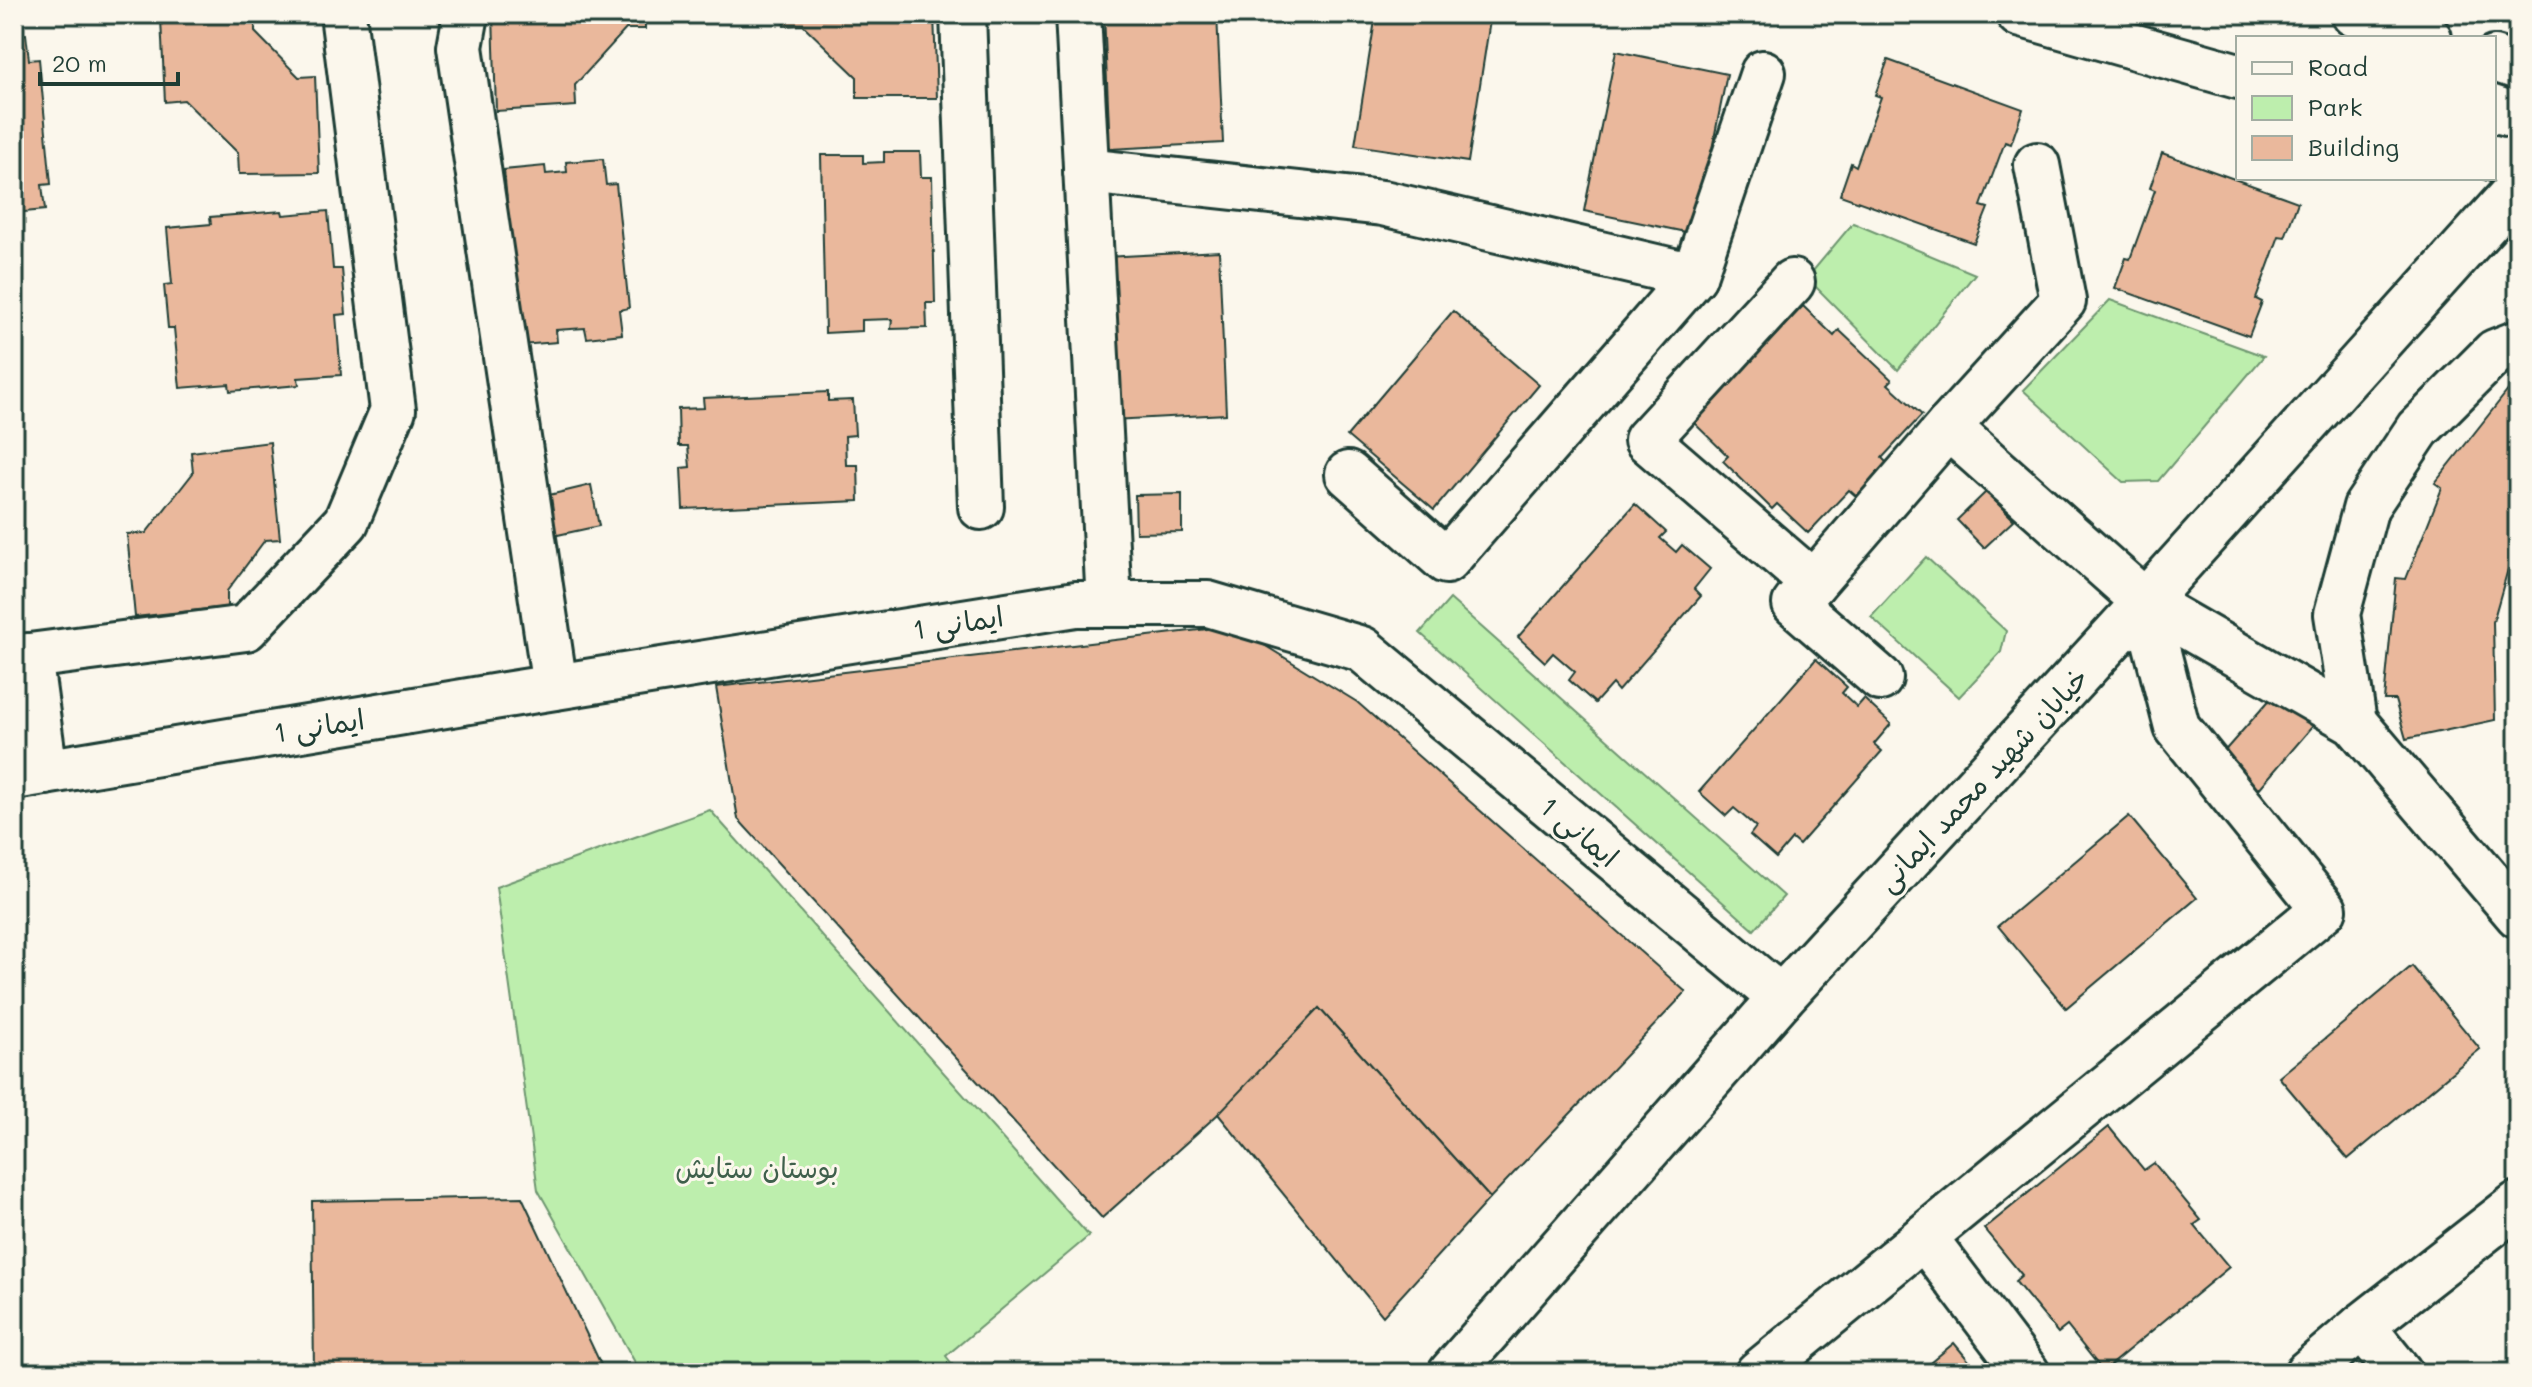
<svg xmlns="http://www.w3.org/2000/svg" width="2532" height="1387" font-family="Mali,'Playpen Sans Arabic',sans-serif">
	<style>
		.green { fill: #bdeead; stroke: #6e9670; stroke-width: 2 }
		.building { fill: #eab89c; stroke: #1f3d34; stroke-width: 2 }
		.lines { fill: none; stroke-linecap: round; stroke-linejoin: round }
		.minor-casing { stroke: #1f3d34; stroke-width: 50 }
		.tertiary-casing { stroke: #1f3d34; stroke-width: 50 }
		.secondary-casing { stroke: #1f3d34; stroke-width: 50 }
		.minor { stroke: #fbf7ec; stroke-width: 44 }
		.tertiary { stroke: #fbf7ec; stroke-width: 44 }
		.secondary { stroke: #fbf7ec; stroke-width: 44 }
		.labels { text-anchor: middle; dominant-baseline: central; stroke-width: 6; stroke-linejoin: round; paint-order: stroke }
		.street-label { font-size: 28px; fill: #1f3d34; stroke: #fbf7ec }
		.park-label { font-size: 28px; fill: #3f604c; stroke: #fbf7ec }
	</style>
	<rect width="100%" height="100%" fill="#fbf7ec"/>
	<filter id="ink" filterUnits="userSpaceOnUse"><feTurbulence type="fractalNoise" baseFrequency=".0125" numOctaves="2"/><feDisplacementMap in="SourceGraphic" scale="16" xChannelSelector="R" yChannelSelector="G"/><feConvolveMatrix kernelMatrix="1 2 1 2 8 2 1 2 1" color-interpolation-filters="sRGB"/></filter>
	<g filter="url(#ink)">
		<g class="green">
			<polygon points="1853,223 1975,274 1898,370 1807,278"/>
			<polygon points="2110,300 2264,356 2158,481 2123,482 2023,390"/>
			<polygon points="1926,557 2006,631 2001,652 1959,697 1871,617"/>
			<polygon points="1450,599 1784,896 1754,930 1420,633"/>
			<polygon points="710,810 1089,1236 946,1356 959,1373 641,1373 538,1190 496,887"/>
		</g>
		<g class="building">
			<polygon points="493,14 645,14 645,29 626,29 575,85 576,106 496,111"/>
			<polygon points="783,14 934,14 937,98 857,98 857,77 803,25 784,26"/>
			<polygon points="1104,14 1217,14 1223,143 1110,149"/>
			<polygon points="1376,14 1491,14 1468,162 1355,145"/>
			<polygon points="255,16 255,32 299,77 315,76 319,173 239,174 238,153 184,100 165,102 161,19"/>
			<polygon points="26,34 29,60 39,59 51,184 42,185 45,210 14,213 14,35"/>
			<polygon points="1616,51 1727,74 1695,234 1584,211"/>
			<polygon points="1888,60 2023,109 2011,144 2005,142 1981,206 1988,208 1974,243 1840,195 1851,163 1856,166 1881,97 1875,95"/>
			<polygon points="884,152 920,152 921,177 932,177 935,303 926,303 927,328 891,329 892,319 862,320 862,331 825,333 821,155 863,155 863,163 884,162"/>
			<polygon points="2162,153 2298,202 2285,237 2279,236 2256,299 2262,302 2249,336 2115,288 2126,258 2130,259 2155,190 2150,188"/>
			<polygon points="603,159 606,185 616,184 629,308 619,310 622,334 587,338 585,328 556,330 557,342 521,345 504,170 545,166 546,174 567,172 566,162"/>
			<polygon points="282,211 283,215 328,211 333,269 342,269 346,314 336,315 341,375 298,378 299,385 230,391 229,384 180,388 174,328 168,328 164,285 172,284 167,228 211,224 210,217"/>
			<polygon points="1219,251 1226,414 1112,420 1105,257"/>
			<polygon points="1803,306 1834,336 1839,330 1892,380 1888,384 1922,415 1882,458 1888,464 1857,497 1849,490 1808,533 1777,504 1772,509 1723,461 1728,456 1692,421 1758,342 1764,347"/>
			<polygon points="1453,311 1539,385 1434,510 1347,436"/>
			<polygon points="2509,389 2514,395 2518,393 2518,549 2508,569 2493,622 2495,720 2406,739 2395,700 2384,700 2396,578 2406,579 2442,488 2435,483"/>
			<polygon points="828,392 828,401 853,400 855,435 845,436 846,465 858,465 859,501 683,509 681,468 690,467 688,446 679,446 678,409 704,408 703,398"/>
			<polygon points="270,442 280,539 265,540 227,591 227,607 135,617 127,534 146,533 193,473 191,452"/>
			<polygon points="591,485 599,526 553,536 545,496"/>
			<polygon points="1986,492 2014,520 1984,548 1957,520"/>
			<polygon points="1182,494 1182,532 1136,533 1135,495"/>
			<polygon points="1635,504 1666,532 1660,538 1676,552 1682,545 1710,569 1694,589 1701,596 1618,691 1612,684 1595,703 1569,680 1575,672 1553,653 1545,662 1518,637"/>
			<polygon points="1233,626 1357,702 1686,992 1490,1198 1319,1008 1226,1107 1102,1218 738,819 716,687"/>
			<polygon points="1816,659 1847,687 1842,693 1857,707 1864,699 1891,724 1874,744 1882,751 1799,845 1792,839 1776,858 1750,835 1756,827 1734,808 1726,816 1699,792"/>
			<polygon points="2281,687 2318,720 2252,797 2213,764"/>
			<polygon points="2129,816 2197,898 2066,1008 1998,926"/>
			<polygon points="2412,966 2480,1049 2348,1159 2279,1077"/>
			<polygon points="1319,1008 1490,1198 1383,1316 1218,1114"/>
			<polygon points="2109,1127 2144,1170 2154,1163 2201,1220 2194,1225 2229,1267 2103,1371 2067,1326 2058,1333 2015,1281 2022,1275 1984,1229"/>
			<polygon points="522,1197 603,1369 314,1373 312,1201"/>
			<polygon points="1954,1343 1979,1373 1918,1373"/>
		</g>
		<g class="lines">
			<g class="minor-casing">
				<g id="minor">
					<polyline points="466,14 460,47 555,687"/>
					<polyline points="963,14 981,507"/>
					<polyline points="1078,14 1109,604"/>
					<polyline points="1086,171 1383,203 1694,276"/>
					<polyline points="1792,282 1647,440 1813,583"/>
					<polyline points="1948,427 2063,301 2037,165"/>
					<polyline points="1348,474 1446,561 1694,276 1763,73"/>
					<polyline points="29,656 45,772"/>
					<polyline points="14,658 246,628 346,522 393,410 343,14"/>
					<polyline points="1880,678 1795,604 1948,427 2145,602 2354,722 2518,915"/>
					<polyline points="2354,722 2337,614 2366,507 2418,429 2495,352 2518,343"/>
					<polyline points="14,777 505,695 1076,604 1208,604 1362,649 1781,998"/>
					<polyline points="1924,1237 2027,1373"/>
					<polyline points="2362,1326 2400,1373"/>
					<polyline points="1758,1373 2324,909 2177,727 2145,602"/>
					<polyline points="2307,1373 2362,1326 2518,1204"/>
				</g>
			</g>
			<g class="tertiary-casing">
				<polyline id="tertiary" points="1451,1373 1781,998 2145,602 2518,188"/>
			</g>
			<g class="secondary-casing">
				<g id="secondary">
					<polyline points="2019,14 2238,76"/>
					<polyline points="2354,14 2429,38"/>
					<polyline points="2494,59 2518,67"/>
					<polyline points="2494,158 2518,166"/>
				</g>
			</g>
			<use href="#minor" class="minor"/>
			<use href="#tertiary" class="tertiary"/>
			<use href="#secondary" class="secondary"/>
		</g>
	</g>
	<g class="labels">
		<g class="street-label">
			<text transform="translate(958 622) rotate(-9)">ایمانی 1</text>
			<text transform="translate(319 725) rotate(-9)">ایمانی 1</text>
			<text transform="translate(1982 779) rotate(-47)">خیابان شهید محمد ایمانی</text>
			<text transform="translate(1580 831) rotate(40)">ایمانی 1</text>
		</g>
		<g class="park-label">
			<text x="757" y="1167">بوستان ستایش</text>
		</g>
	</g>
	<rect width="2532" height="1387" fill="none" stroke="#fbf7ec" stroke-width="48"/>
	<rect x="24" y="24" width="2484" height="1339" fill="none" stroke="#1f3d34" stroke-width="3" filter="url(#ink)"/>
	<rect x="2236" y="36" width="260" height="144" fill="#fbf7ec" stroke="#a3ada2" stroke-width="2"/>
	<rect x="2252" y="62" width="40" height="12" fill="#fbf7ec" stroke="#a3ada2" stroke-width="2"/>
	<text x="2308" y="76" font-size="24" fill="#1f3d34">Road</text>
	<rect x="2252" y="96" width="40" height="24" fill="#bdeead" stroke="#a3ada2" stroke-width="2"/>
	<text x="2308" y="116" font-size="24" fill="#1f3d34">Park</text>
	<rect x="2252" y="136" width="40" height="24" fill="#eab89c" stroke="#a3ada2" stroke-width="2"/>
	<text x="2308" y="156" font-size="24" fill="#1f3d34">Building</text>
	<path d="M40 72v12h138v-12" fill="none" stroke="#1f3d34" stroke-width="4"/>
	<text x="52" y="72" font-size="24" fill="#1f3d34" stroke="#fbf7ec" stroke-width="6" paint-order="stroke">20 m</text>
</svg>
